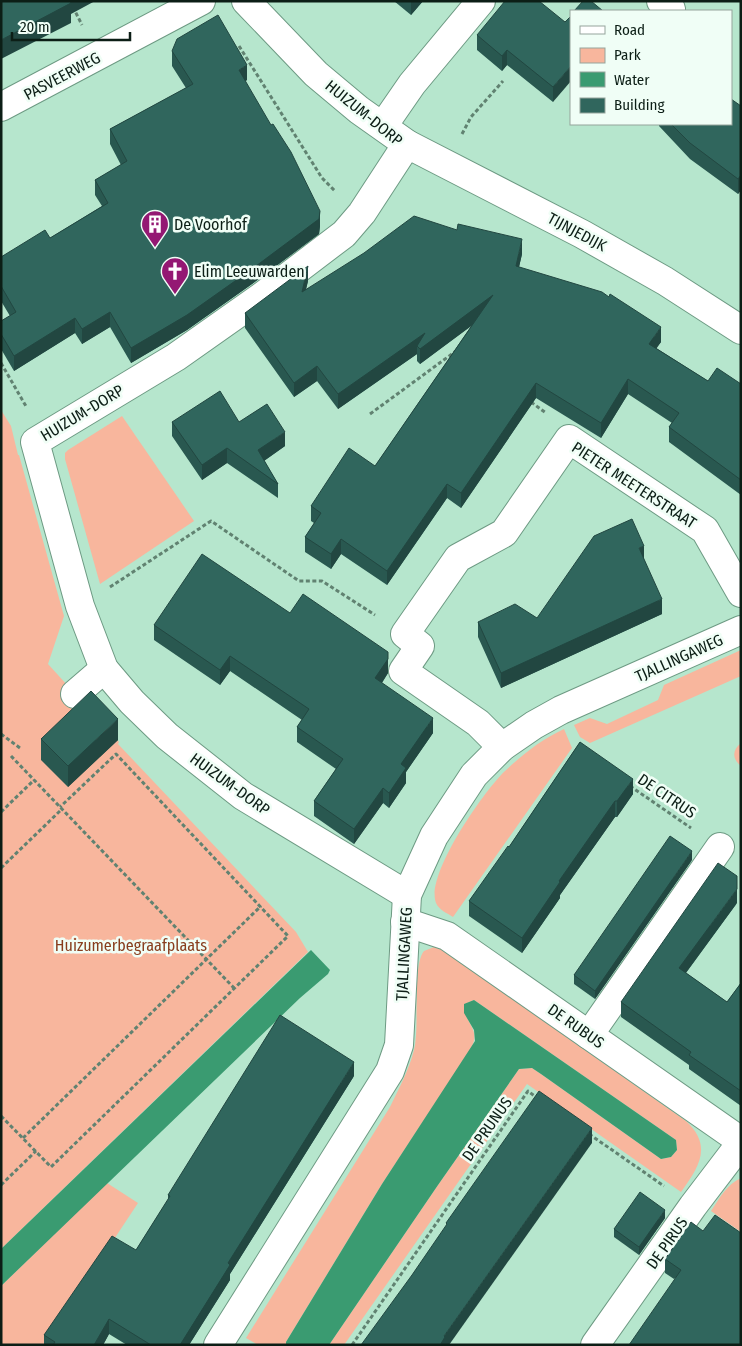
<svg xmlns="http://www.w3.org/2000/svg" width="742" height="1346" font-family="'Fira Sans Condensed',sans-serif">
	<style>
		.green { fill: #f8b69d }
		.water { fill: #3a9b71 }
		.lines { fill: none; stroke-linecap: round; stroke-linejoin: round }
		.minor-casing { stroke: #6d9a83; stroke-width: 30 }
		.path { stroke: #618271; stroke-width: 3; stroke-dasharray: 4 2.5; stroke-linecap: butt }
		.minor { stroke: #fff; stroke-width: 28 }
		.wall { fill: #295850 }
		.shaded-wall { fill: #224741 }
		.building { fill: #30665d; stroke: #224741 }
		.labels { text-anchor: middle; dominant-baseline: central; stroke-width: 5; stroke-linejoin: round; paint-order: stroke }
		.street-label { font-size: 16px; fill: #0c1e16; stroke: #f0fef6 }
		.poi-label { font-size: 16px; fill: #0c1e16; stroke: #f0fef6; text-anchor: start }
		.park-label { font-size: 16px; fill: #883d1d; stroke: #f0fef6 }
	</style>
	<rect width="100%" height="100%" fill="#b6e6cd"/>
	<g class="green">
		<polygon points="1,410 11,426 18,455 19,455 64,616 48,664 119,742 118,744 296,932 308,952 1,1249"/>
		<polygon points="122,416 194,521 100,584 65,459 65,453 68,450"/>
		<polygon points="741,650 741,676 590,743 580,737 574,725 590,718 607,724 658,700 664,685"/>
		<path d="M564,729L572,748L453,917C447,913 439,910 436,903C425,875 484,791 505,771C522,755 542,739 564,729Z"/>
		<path d="M741,743V766C732,759 732,750 741,743Z"/>
		<path d="M434,947L441,949L686,1121C713,1146 699,1167 681,1192L527,1084L344,1345H329L438,1185L519,1069L532,1068L541,1074L661,1159L671,1157L677,1150L676,1140L474,1000L465,1004C463,1025 483,1028 470,1050L382,1184L286,1342V1345H258L246,1338L390,1107C399,1088 409,1070 414,1050C420,1027 412,965 424,951Z"/>
		<path d="M741,1178V1232L711,1211C719,1199 727,1184 741,1178Z"/>
		<polygon points="107,1183 138,1203 44,1345 1,1345 1,1286"/>
	</g>
	<g class="water">
		<polygon points="311,950 330,970 328,974 300,998 1,1286 1,1249"/>
		<polygon points="474,1000 676,1140 677,1150 671,1157 661,1159 541,1074 532,1068 519,1069 438,1185 329,1345 286,1345 286,1342 382,1184 475,1041 474,1030 464,1013 464,1004"/>
	</g>
	<g class="lines">
		<g class="minor-casing">
			<g id="minor">
				<polyline points="246,1 316,74 359,110 407,144 582,234 665,281 741,330"/>
				<polyline points="661,1 671,9"/>
				<polyline points="1,107 201,1"/>
				<polyline points="383,126 412,84 481,1"/>
				<polyline points="75,694 104,669"/>
				<polyline points="502,747 478,723 403,671 420,646 405,634 458,558 504,533 569,439 705,530 741,593"/>
				<polyline points="407,895 243,796 167,736 132,702 104,669 80,606 35,442 176,357 261,297 344,234 362,213 407,144"/>
				<polyline points="405,922 447,936 741,1141"/>
				<polyline points="589,1035 720,847"/>
				<polyline points="218,1345 390,1071 399,1045 407,895 434,836 474,775 502,747 534,725 561,710 741,630"/>
				<polyline points="595,1345 693,1206 741,1143"/>
			</g>
		</g>
		<g class="path">
			<polyline points="70,1 82,25"/>
			<polyline points="239,46 322,178 335,191"/>
			<polyline points="462,134 471,117 503,81"/>
			<polyline points="1,363 27,408"/>
			<polyline points="531,402 546,413"/>
			<polyline points="370,414 456,351"/>
			<polyline points="110,587 211,521 299,581 322,581 375,615"/>
			<polyline points="1,734 20,748"/>
			<polyline points="11,756 234,988"/>
			<polyline points="630,786 691,828"/>
			<polyline points="1,812 34,780"/>
			<polyline points="1,868 62,809"/>
			<polyline points="1,1116 51,1167 288,936 116,754 60,807"/>
			<polyline points="589,1134 664,1186"/>
			<polyline points="23,1138 261,906"/>
			<polyline points="1,1185 36,1151"/>
			<polyline points="352,1345 528,1091 537,1098"/>
		</g>
		<use href="#minor" class="minor"/>
	</g>
	<g class="wall">
		<polygon points="394,1 423,1 411,15"/>
		<polygon points="565,22 553,102 507,65 502,71 477,50 477,35"/>
		<polygon points="172,51 247,80 245,81 320,226 319,234 252,284 187,330 131,363 110,327 82,344 75,333 14,371 1,349 1,321 10,316 1,301 1,257 50,238 102,206 95,195 95,180 121,165 110,144 110,129 186,88 172,66"/>
		<polygon points="741,106 741,190 738,194 690,159 659,126 659,124 731,124"/>
		<polygon points="522,254 519,267 661,342 656,348 708,381 741,384 741,495 669,442 669,427 672,423 628,394 601,438 536,398 461,508 447,498 387,585 341,554 331,569 305,552 305,537 314,523 311,521 311,506 375,466 472,325 420,364 417,361 417,354 338,409 317,381 294,397 245,328 245,313 308,281 306,289"/>
		<polygon points="172,422 239,422 285,446 264,461 278,484 278,498 227,463 202,480 172,436"/>
		<polygon points="644,560 662,614 501,688 478,637 478,622 537,618"/>
		<polygon points="290,613 388,667 388,673 382,683 433,733 406,772 406,783 389,808 383,803 354,844 314,816 314,801 336,769 297,742 297,727 302,720 230,671 220,685 154,640 154,625"/>
		<polygon points="41,739 118,740 68,787 41,760"/>
		<polygon points="580,742 633,794 617,817 615,817 560,895 560,898 522,953 469,916 469,901 509,847"/>
		<polygon points="692,860 595,999 574,984 574,975"/>
		<polygon points="737,903 686,973 727,1002 741,983 741,1106 689,1069 689,1065 621,1017 621,1002"/>
		<polygon points="354,1076 230,1274 230,1280 189,1345 127,1345 109,1334 103,1345 44,1345 44,1335 136,1250 168,1200 168,1195"/>
		<polygon points="665,1218 639,1255 614,1237 614,1229"/>
		<polygon points="703,1231 741,1233 674,1279 665,1273 665,1259"/>
	</g>
	<g class="shaded-wall">
		<polygon points="68,1 95,1 71,14 71,23 1,59 1,40"/>
		<polygon points="411,1 423,1 411,15"/>
		<polygon points="507,50 507,65 502,71 502,56"/>
		<polygon points="247,65 247,80 239,85 239,70"/>
		<polygon points="571,66 571,81 553,102 553,87"/>
		<polygon points="741,175 741,190 738,194 738,179"/>
		<polygon points="320,211 320,226 319,234 252,284 187,330 131,363 131,348"/>
		<polygon points="522,239 522,254 516,280 516,266"/>
		<polygon points="308,266 308,281 302,306 302,292"/>
		<polygon points="493,295 493,310 420,364 420,349 417,346 417,354 338,409 338,394 425,333"/>
		<polygon points="110,312 110,327 82,344 82,329"/>
		<polygon points="75,318 75,333 14,371 14,356"/>
		<polygon points="661,327 661,342 649,359 649,344"/>
		<polygon points="317,366 317,381 294,397 294,383"/>
		<polygon points="628,379 628,394 601,438 601,423"/>
		<polygon points="536,383 536,398 461,508 461,493"/>
		<polygon points="285,432 285,446 258,465 258,450"/>
		<polygon points="227,448 227,463 202,480 202,465"/>
		<polygon points="447,484 447,498 387,585 387,571"/>
		<polygon points="341,539 341,554 331,569 331,554"/>
		<polygon points="644,546 644,561 639,548"/>
		<polygon points="662,599 662,614 501,688 501,673"/>
		<polygon points="388,652 388,673 375,693 375,678"/>
		<polygon points="230,656 230,671 220,685 220,670"/>
		<polygon points="433,718 433,733 406,772 406,783 389,808 389,793 401,764"/>
		<polygon points="118,719 118,740 68,787 68,766"/>
		<polygon points="633,779 633,794 617,817 617,801"/>
		<polygon points="383,788 383,803 354,844 354,829"/>
		<polygon points="615,801 615,817 560,895 560,898 522,953 522,938 559,881"/>
		<polygon points="692,851 692,860 595,999 595,991"/>
		<polygon points="737,889 737,903 679,982 679,968"/>
		<polygon points="354,1062 354,1076 230,1274 230,1280 189,1345 180,1345 228,1263"/>
		<polygon points="592,1128 592,1143 449,1345 440,1345 444,1336"/>
		<polygon points="665,1210 665,1218 639,1255 639,1247"/>
		<polygon points="109,1319 109,1334 103,1345 94,1345"/>
	</g>
	<g class="building">
		<polygon points="1,1 70,1 71,3 1,40"/>
		<polygon points="505,1 539,1 565,22 571,16 571,66 553,87 507,50 502,56 477,35"/>
		<polygon points="583,1 591,1 603,11 574,11"/>
		<polygon points="218,15 247,65 239,70 271,125 273,124 291,152 320,211 319,219 252,269 187,315 131,348 110,312 82,329 75,318 14,356 1,334 1,321 16,312 1,286 1,257 45,230 50,238 108,203 95,180 127,161 110,129 193,84 172,51 177,39"/>
		<polygon points="731,99 741,106 741,175 738,179 690,143 671,124 731,124"/>
		<polygon points="414,216 457,230 458,224 522,239 516,266 602,292 609,297 610,294 661,327 649,344 708,381 717,368 741,384 741,480 669,427 679,413 628,379 601,423 536,383 461,493 447,484 387,571 341,539 331,554 305,537 321,513 311,506 349,448 375,466 493,295 420,349 417,346 425,333 338,394 317,366 294,383 245,313 308,266 302,292 364,253"/>
		<polygon points="220,391 239,422 267,404 285,432 258,450 278,484 227,448 202,465 172,422"/>
		<polygon points="632,519 644,546 639,548 662,599 501,673 478,622 515,604 537,618 594,536"/>
		<polygon points="202,554 290,613 303,594 388,652 388,659 375,678 433,718 401,764 406,768 389,793 383,788 354,829 314,801 343,759 297,727 309,709 230,656 220,670 154,625"/>
		<polygon points="91,691 118,719 68,766 41,739"/>
		<polygon points="580,742 633,779 617,801 615,801 559,881 560,882 522,938 469,901 508,846 509,847"/>
		<polygon points="670,836 692,851 595,991 574,975"/>
		<polygon points="718,863 737,876 737,889 679,968 727,1002 741,983 741,1091 689,1055 691,1052 621,1002"/>
		<polygon points="280,1015 354,1062 228,1263 230,1265 180,1345 151,1345 109,1319 94,1345 53,1345 55,1342 44,1335 112,1236 136,1250 170,1196 168,1195"/>
		<polygon points="539,1091 592,1128 444,1336 445,1337 440,1345 361,1345 412,1275 447,1224 446,1223"/>
		<polygon points="640,1192 665,1210 639,1247 614,1229"/>
		<polygon points="715,1215 741,1233 741,1345 629,1345 681,1270 665,1259 691,1222 703,1231"/>
	</g>
	<defs>
		<g id="building-pin" transform="scale(1.4375)"><path d="M0 17L-7.5 6A9.5 9.5 0 1 1 7.5 6Z" fill="#941873" stroke="#f0fef6"/><path d="M-4-6H4V6H1V3H-1V6H-4ZM-2.5-4.3h1.7v1.8h-1.7ZM.8-4.3h1.7v1.8H.8ZM-2.5-1h1.7V.8h-1.7ZM.8-1h1.7V.8H.8Z" fill="#fff"/></g>
		<g id="church-pin" transform="scale(1.4375)"><path d="M0 17L-7.5 6A9.5 9.5 0 1 1 7.5 6Z" fill="#941873" stroke="#f0fef6"/><path d="M-1.2-6h2.4v3.5h3.3v2.4h-3.3V6h-2.4V-.1h-3.3v-2.4h3.3Z" fill="#fff"/></g>
	</defs>
	<g fill-rule="evenodd">
		<use href="#building-pin" x="155" y="224"/>
		<use href="#church-pin" x="175" y="271"/>
	</g>
	<g class="labels">
		<g class="street-label">
			<text transform="translate(62 76) rotate(-28)">PASVEERWEG</text>
			<text transform="translate(364 113) rotate(39)">HUIZUM-DORP</text>
			<text transform="translate(577 232) rotate(28)">TIJNJEDIJK</text>
			<text transform="translate(82 413) rotate(-31)">HUIZUM-DORP</text>
			<text transform="translate(634 485) rotate(33)">PIETER MEETERSTRAAT</text>
			<text transform="translate(679 658) rotate(-24)">TJALLINGAWEG</text>
			<text transform="translate(230 784) rotate(36)">HUIZUM-DORP</text>
			<text transform="translate(667 796) rotate(34)">DE CITRUS</text>
			<text transform="translate(404 954) rotate(-87)">TJALLINGAWEG</text>
			<text transform="translate(576 1026) rotate(35)">DE RUBUS</text>
			<text transform="translate(487 1129) rotate(-55)">DE PRUNUS</text>
			<text transform="translate(667 1243) rotate(-55)">DE PIRUS</text>
		</g>
		<g class="poi-label">
			<text x="174" y="224">De Voorhof</text>
			<text x="194" y="271">Elim Leeuwarden</text>
		</g>
		<g class="park-label">
			<text x="131" y="945">Huizumerbegraafplaats</text>
		</g>
	</g>
	<rect width="742" height="1346" fill="none" stroke="#0c1e16" stroke-width="5"/>
	<rect x="570" y="10" width="162" height="115" fill="#f0fef6" stroke="#95a49c"/>
	<rect x="580" y="26" width="25" height="8" fill="#ffffff" stroke="#95a49c"/>
	<text x="614" y="35" font-size="15" fill="#0c1e16">Road</text>
	<rect x="580" y="48" width="25" height="15" fill="#f8b69d" stroke="#95a49c"/>
	<text x="614" y="60" font-size="15" fill="#0c1e16">Park</text>
	<rect x="580" y="72" width="25" height="15" fill="#3a9b71" stroke="#95a49c"/>
	<text x="614" y="85" font-size="15" fill="#0c1e16">Water</text>
	<rect x="580" y="98" width="25" height="15" fill="#30665d" stroke="#95a49c"/>
	<text x="614" y="110" font-size="15" fill="#0c1e16">Building</text>
	<path d="M12 32v8h118v-8" fill="none" stroke="#0c1e16" stroke-width="2.5"/>
	<text x="20" y="32" font-size="15" fill="#0c1e16" stroke="#f0fef6" stroke-width="4" paint-order="stroke">20 m</text>
</svg>
